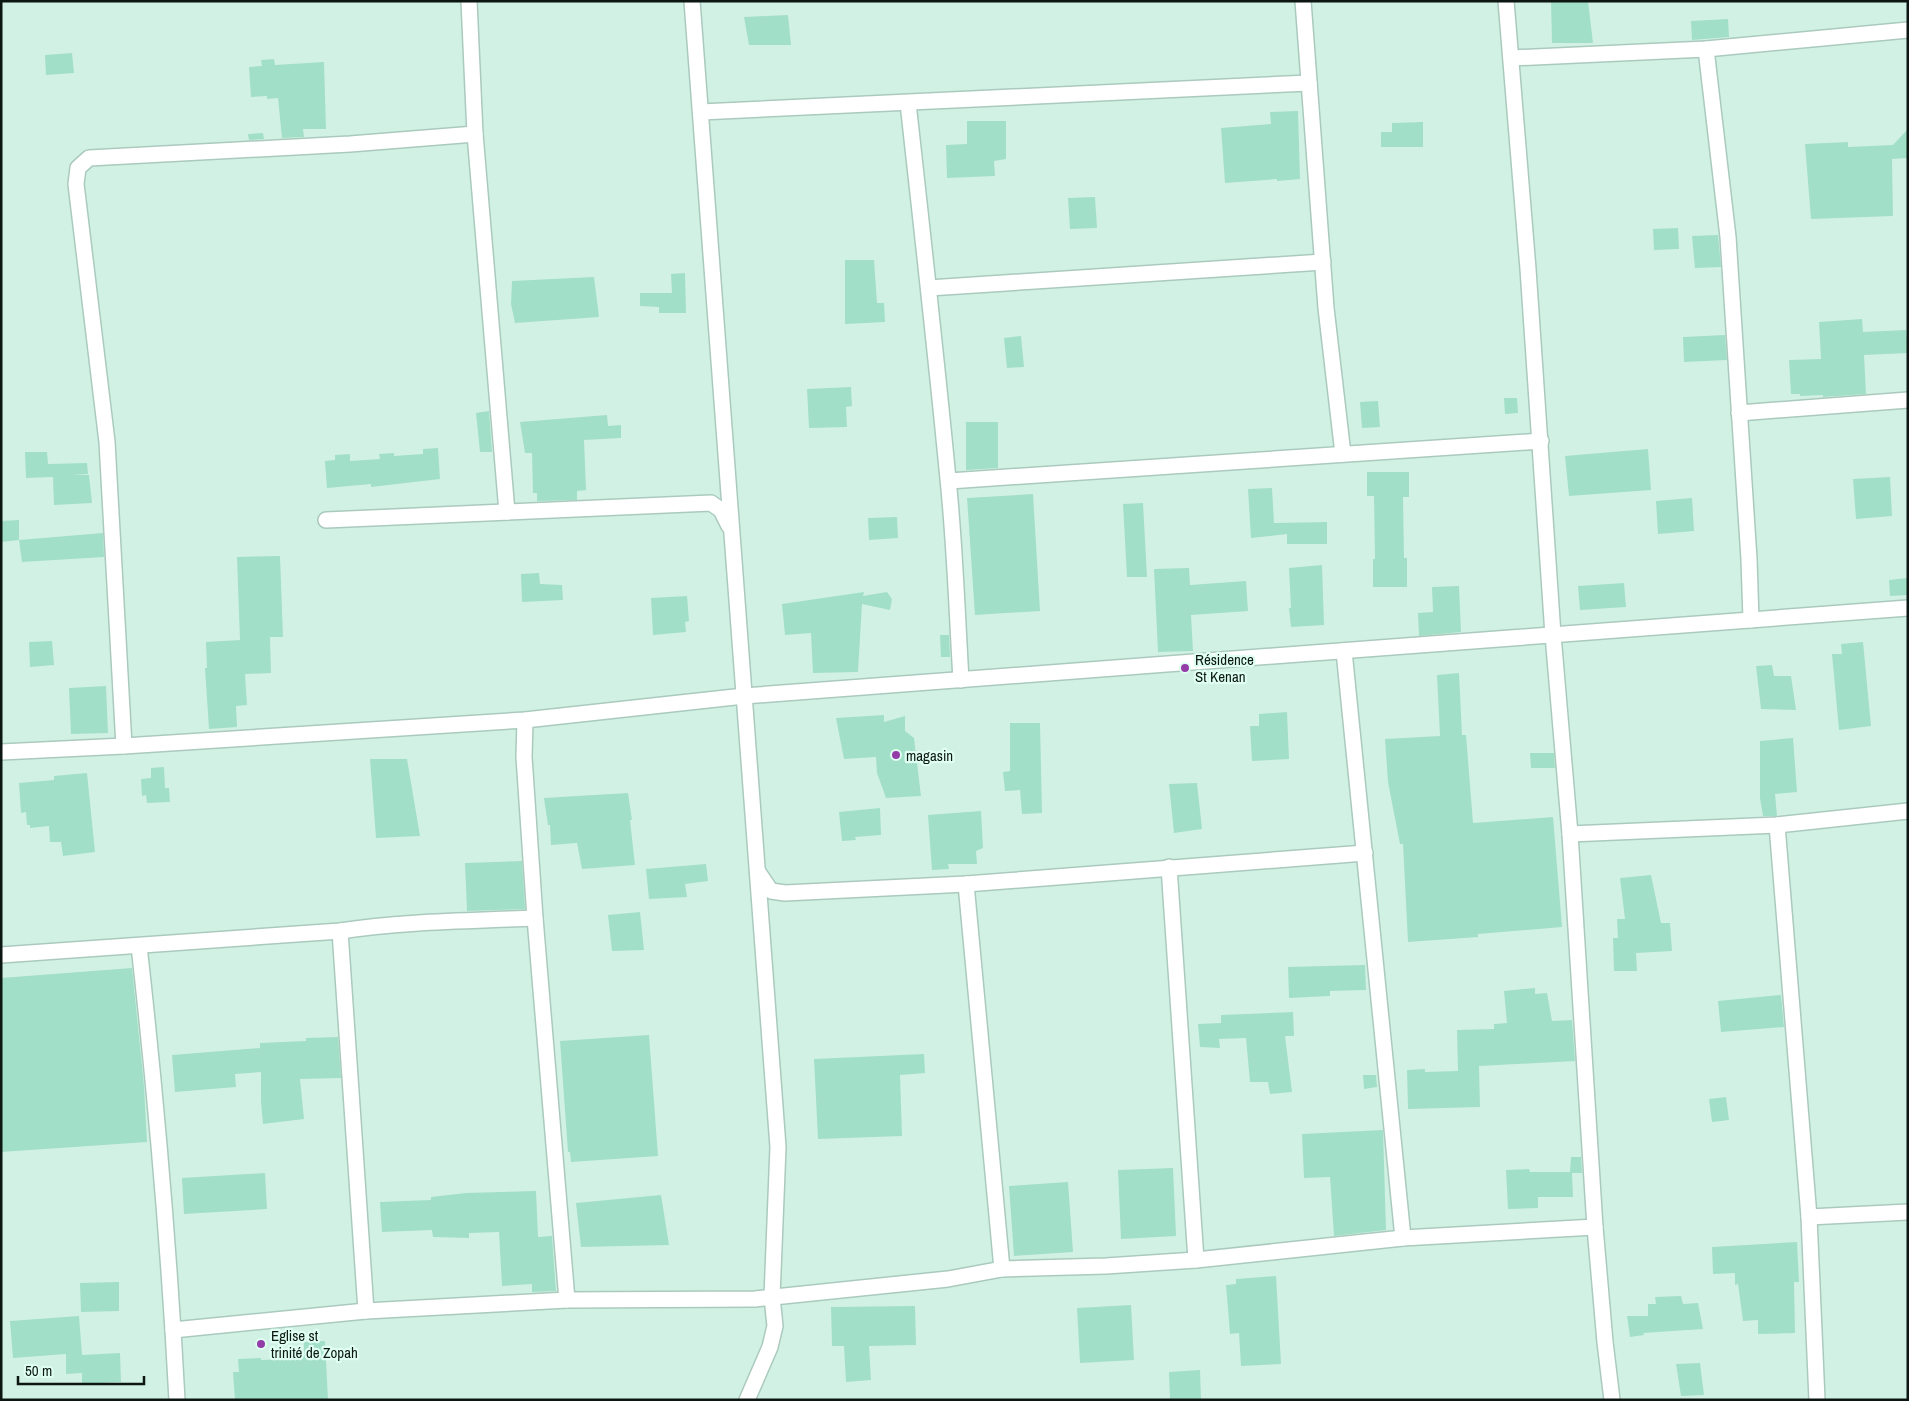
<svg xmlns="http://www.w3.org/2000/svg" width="1909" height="1401" font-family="'Archivo Narrow',sans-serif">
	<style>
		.building { fill: #a2dfc8 }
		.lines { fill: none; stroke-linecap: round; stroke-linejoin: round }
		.minor-casing { stroke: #abcabe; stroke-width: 18 }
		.minor { stroke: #fff; stroke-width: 15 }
		.poi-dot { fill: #943ca8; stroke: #dffff2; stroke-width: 2 }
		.labels { text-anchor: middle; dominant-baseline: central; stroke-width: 4.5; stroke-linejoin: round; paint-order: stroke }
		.poi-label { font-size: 15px; fill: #0c1713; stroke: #dffff2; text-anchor: start }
	</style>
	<rect width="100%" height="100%" fill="#d2f1e5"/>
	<g class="building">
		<polygon points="1551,1 1588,1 1593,43 1552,43"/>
		<polygon points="788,15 791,45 749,45 744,17"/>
		<polygon points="1728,19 1729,37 1692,40 1691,21"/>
		<polygon points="72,53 74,73 46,75 45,55"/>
		<polygon points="274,59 275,65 324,62 326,129 303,129 304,137 282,138 278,98 267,99 267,96 251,97 249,67 262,66 261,60"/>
		<polygon points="1298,111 1300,179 1277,181 1277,179 1225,183 1221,128 1271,124 1270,112"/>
		<polygon points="967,121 1006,121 1006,159 994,161 995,176 947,178 946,145 967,144"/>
		<polygon points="1423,122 1423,147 1381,147 1381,132 1392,132 1392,123"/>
		<polygon points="1908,129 1908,158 1892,159 1893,216 1811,219 1805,144 1848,142 1848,147 1893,145"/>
		<polygon points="263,133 264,139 249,140 248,134"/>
		<polygon points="1095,197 1097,228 1070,229 1068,198"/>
		<polygon points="1678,228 1679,249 1654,250 1653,229"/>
		<polygon points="1718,235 1721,267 1695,268 1692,236"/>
		<polygon points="845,260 874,260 877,303 884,303 885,322 845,324"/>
		<polygon points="685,273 686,313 659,313 659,307 640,306 640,293 672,293 671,274"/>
		<polygon points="594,277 599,317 515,323 511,304 512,281"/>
		<polygon points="1862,319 1863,332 1906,330 1908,353 1864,355 1866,394 1823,397 1823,395 1800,396 1800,394 1791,394 1789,360 1821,359 1819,322"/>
		<polygon points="1725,335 1727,360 1684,362 1683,337"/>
		<polygon points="1021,336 1024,367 1007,368 1004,338"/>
		<polygon points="851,387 852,406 846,407 847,427 809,428 807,389"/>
		<polygon points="1504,398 1517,398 1518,413 1505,414"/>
		<polygon points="1378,401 1380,427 1362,428 1360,402"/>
		<polygon points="489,411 492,452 480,452 476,413"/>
		<polygon points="607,415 608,426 621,425 621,438 584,440 586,490 577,491 577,500 537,501 537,493 533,493 532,453 525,453 520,422"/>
		<polygon points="966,422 998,422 998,468 966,470"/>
		<polygon points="438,448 440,479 371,487 371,484 327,488 325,461 335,460 335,455 350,454 350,461 380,459 379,454 394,453 394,456 423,454 423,449"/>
		<polygon points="1648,449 1651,490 1569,496 1565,456"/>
		<polygon points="25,452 47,452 48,464 87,463 88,474 72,475 89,475 92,503 54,505 53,477 26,478"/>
		<polygon points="1367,472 1409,472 1409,497 1403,497 1404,558 1407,558 1407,587 1373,587 1373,559 1375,559 1374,496 1367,496"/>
		<polygon points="1890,477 1892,516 1856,519 1853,479"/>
		<polygon points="1272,488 1274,523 1327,522 1327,544 1287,544 1287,534 1251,538 1248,489"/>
		<polygon points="1033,494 1040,611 975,615 967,498"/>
		<polygon points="1692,498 1694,531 1658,534 1656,501"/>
		<polygon points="1143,503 1147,577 1127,577 1123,504"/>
		<polygon points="897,517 898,538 869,540 868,518"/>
		<polygon points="19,520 19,540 1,542 1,521"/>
		<polygon points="103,533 104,557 22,562 19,540"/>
		<polygon points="280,556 283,637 270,637 271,673 245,674 247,705 236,706 237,727 209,729 205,668 207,668 206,642 240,640 237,557"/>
		<polygon points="1322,565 1324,625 1291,627 1289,608 1291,608 1289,568"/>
		<polygon points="1189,568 1190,585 1246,581 1248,611 1191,615 1193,651 1158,652 1154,569"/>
		<polygon points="539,573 540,584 562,585 563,600 522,602 521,574"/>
		<polygon points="1908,578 1908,595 1890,596 1889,580"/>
		<polygon points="1624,583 1626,607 1580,610 1578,586"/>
		<polygon points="1459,586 1461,632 1419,636 1418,613 1433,612 1432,587"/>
		<polygon points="864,592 863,596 887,592 892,599 890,610 862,604 858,672 813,673 811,633 785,635 782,604"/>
		<polygon points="687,596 689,621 685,622 686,632 653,635 651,598"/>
		<polygon points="940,635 949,635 950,657 941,657"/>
		<polygon points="52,641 54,665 30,667 29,642"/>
		<polygon points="1863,642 1871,726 1839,730 1832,654 1842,654 1841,644"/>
		<polygon points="1772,665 1774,676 1791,676 1796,710 1761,709 1756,666"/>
		<polygon points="1459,673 1462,735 1466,735 1473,823 1553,817 1562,927 1478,934 1478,937 1408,942 1403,844 1400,844 1388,782 1385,739 1440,736 1437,675"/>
		<polygon points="106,686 108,733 71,734 69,688"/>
		<polygon points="1287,712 1289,759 1252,761 1250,726 1259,726 1259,714"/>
		<polygon points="884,715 884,722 905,716 905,731 914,738 921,796 886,798 877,773 876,757 844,759 836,718"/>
		<polygon points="1010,723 1040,723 1042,813 1022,814 1020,790 1005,791 1003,772 1010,771"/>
		<polygon points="1793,738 1797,792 1775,794 1777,816 1763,816 1760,798 1760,741"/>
		<polygon points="1530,753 1554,753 1555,768 1531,768"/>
		<polygon points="370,759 407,759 420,836 376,838"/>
		<polygon points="164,767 165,788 169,788 170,802 147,803 146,795 142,796 141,779 151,778 151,768"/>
		<polygon points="87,773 95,852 63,856 61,842 50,842 49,826 30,828 30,825 27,825 26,812 21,813 19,783 54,780 54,776"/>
		<polygon points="1197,783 1202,829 1174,833 1169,784"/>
		<polygon points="628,793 632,820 630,820 635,865 582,869 577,843 551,845 550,825 548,825 544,798"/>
		<polygon points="880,808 881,835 855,837 856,840 842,841 839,812"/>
		<polygon points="981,811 983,848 976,851 977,864 948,864 949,869 932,870 928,815"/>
		<polygon points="522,861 525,909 467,911 465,863"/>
		<polygon points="706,864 708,881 685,884 687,897 649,899 646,869"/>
		<polygon points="1651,875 1661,923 1670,923 1672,951 1636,953 1637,971 1614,971 1613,938 1618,938 1617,919 1625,919 1620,878"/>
		<polygon points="640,912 644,950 612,951 608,915"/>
		<polygon points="1365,965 1366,990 1330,991 1330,996 1289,998 1288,967"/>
		<polygon points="132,968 144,1086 147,1142 1,1152 1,978"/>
		<polygon points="1535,988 1535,994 1547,993 1552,1021 1572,1020 1575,1061 1479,1066 1480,1107 1408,1109 1407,1070 1425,1069 1425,1072 1458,1071 1457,1030 1494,1029 1494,1024 1507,1023 1504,991"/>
		<polygon points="1781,995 1784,1027 1721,1032 1718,1001"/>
		<polygon points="1293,1012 1294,1036 1285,1036 1292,1092 1270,1094 1268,1082 1250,1082 1246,1038 1219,1039 1220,1048 1200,1047 1198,1024 1221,1023 1221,1015"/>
		<polygon points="649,1035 658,1156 571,1162 570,1152 568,1152 560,1041"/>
		<polygon points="338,1037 341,1078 300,1079 304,1119 263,1124 261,1102 261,1072 235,1074 236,1087 175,1092 172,1055 260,1048 260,1043 306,1041 306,1038"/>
		<polygon points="924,1054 925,1073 900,1075 902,1136 818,1139 814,1059"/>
		<polygon points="1363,1075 1376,1075 1377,1087 1364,1089"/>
		<polygon points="1726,1097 1729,1120 1712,1122 1709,1099"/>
		<polygon points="1383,1130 1386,1230 1334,1236 1330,1177 1304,1178 1302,1134"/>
		<polygon points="1571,1157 1581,1157 1582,1173 1572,1173 1573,1197 1538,1197 1538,1208 1508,1209 1506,1170 1529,1169 1530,1172 1570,1172"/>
		<polygon points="1173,1168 1176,1236 1121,1239 1118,1170"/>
		<polygon points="265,1173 267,1209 184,1214 182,1178"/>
		<polygon points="1068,1182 1073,1252 1014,1256 1009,1186"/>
		<polygon points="536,1191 538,1237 552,1236 556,1291 532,1292 532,1284 502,1286 499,1232 469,1233 469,1238 433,1237 432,1230 382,1232 380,1202 431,1200 431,1197 466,1193"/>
		<polygon points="661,1195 669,1245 581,1247 576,1203"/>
		<polygon points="1797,1242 1799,1282 1794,1282 1795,1333 1758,1334 1758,1320 1743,1321 1738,1284 1735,1285 1735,1273 1713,1274 1712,1247"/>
		<polygon points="1276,1276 1281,1364 1241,1366 1239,1333 1230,1334 1226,1285 1236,1284 1236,1279"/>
		<polygon points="119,1282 119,1311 81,1312 80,1283"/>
		<polygon points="1681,1296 1683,1304 1698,1303 1703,1329 1643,1333 1644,1335 1630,1337 1627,1316 1648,1316 1648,1304 1656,1304 1655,1297"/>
		<polygon points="1131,1305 1134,1360 1080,1363 1077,1308"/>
		<polygon points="915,1306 916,1345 869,1346 871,1380 846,1382 844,1346 832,1346 831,1307"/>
		<polygon points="79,1316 82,1355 120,1353 121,1382 82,1384 82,1373 66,1374 66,1354 13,1358 10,1321"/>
		<polygon points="325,1341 328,1400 235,1400 233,1372 239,1372 238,1359 261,1358 261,1360 290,1359 290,1357 304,1356 304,1342"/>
		<polygon points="1700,1363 1704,1395 1681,1396 1676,1364"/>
		<polygon points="1200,1370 1201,1400 1170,1400 1169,1372"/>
	</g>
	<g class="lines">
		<g class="minor-casing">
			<g id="minor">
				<polyline points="469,1 475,134 507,512"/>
				<polyline points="692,1 778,1147 772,1297 775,1326 770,1347 747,1400"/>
				<polyline points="1303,1 1326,308 1343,454"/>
				<polyline points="1506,1 1528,269 1553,635 1570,834 1595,1227 1605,1342 1612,1400"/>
				<polyline points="1706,49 1728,237 1749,559 1751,620"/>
				<polyline points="1511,58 1706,49 1908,30"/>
				<path d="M908,103C922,229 936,354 948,479C955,546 957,613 961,680"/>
				<polyline points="701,112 1309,83"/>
				<polyline points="929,288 1323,262"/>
				<polyline points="1739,413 1908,400"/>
				<polyline points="949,481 1541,441"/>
				<polyline points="326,520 711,503 721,510 729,526"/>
				<polyline points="1344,651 1403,1238"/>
				<polyline points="525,720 524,757 535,918 567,1300"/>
				<polyline points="124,746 107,442 76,184 78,168 89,158 350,144 475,134"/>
				<polyline points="1,752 124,746 525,720 744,696 1908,608"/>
				<polyline points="1777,825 1809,1217 1817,1400"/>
				<polyline points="1570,834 1777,825 1908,811"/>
				<polyline points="1169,867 1196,1260"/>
				<polyline points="758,872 771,891 785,893 966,884 1365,853"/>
				<polyline points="966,884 1002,1269"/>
				<polyline points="340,931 366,1311"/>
				<path d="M139,946C156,1097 169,1248 177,1400"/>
				<path d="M1,955L340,931C405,921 470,921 535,918"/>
				<polyline points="1809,1217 1908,1212"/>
				<polyline points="173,1330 366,1311 567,1300 755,1299 948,1279 1002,1269 1106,1266 1196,1260 1403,1238 1595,1227"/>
			</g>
		</g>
		<use href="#minor" class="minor"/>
	</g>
	<g class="poi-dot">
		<circle cx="1185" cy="668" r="5"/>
		<circle cx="896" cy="755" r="5"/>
		<circle cx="261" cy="1344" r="5"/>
	</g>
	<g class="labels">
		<g class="poi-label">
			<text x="1195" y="659">Résidence<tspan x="1195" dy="17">St Kenan</tspan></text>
			<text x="906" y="755">magasin</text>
			<text x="271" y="1335">Eglise st<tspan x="271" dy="17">trinité de Zopah</tspan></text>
		</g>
	</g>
	<rect width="1909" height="1401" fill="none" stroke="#0c1713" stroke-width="5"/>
	<path d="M18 1376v8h126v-8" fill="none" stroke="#0c1713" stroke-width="2.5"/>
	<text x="25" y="1376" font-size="15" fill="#0c1713" stroke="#dffff2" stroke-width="4" paint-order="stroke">50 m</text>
</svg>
